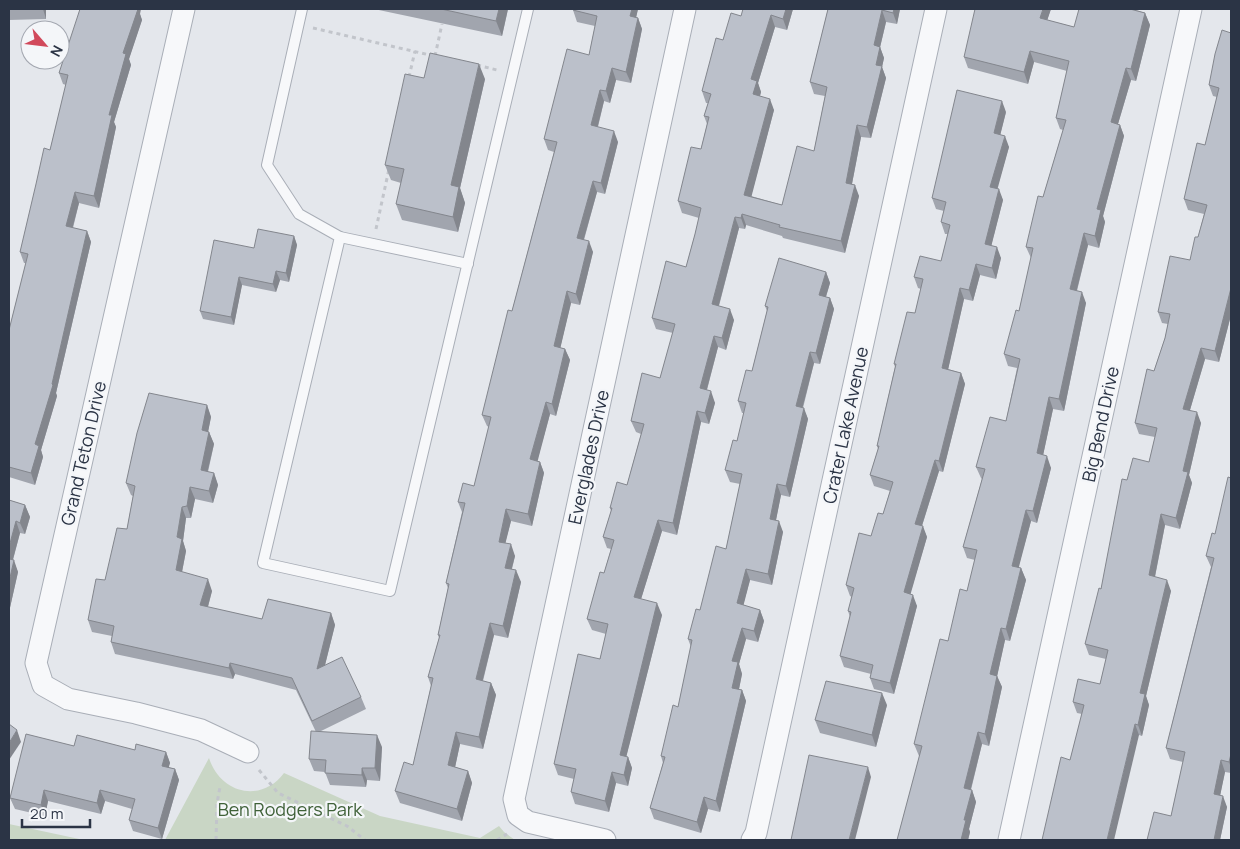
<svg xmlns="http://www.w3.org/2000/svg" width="1240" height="849" font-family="Manrope,sans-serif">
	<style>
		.green { fill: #c9d6c5 }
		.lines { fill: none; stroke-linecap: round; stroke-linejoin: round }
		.lane-casing { stroke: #a9aeb7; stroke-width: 12 }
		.street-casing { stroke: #a9aeb7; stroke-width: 23 }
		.path { stroke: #c2c5cb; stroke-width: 3; stroke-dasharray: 4 4; stroke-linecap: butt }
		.lane { stroke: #f7f8fa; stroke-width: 10 }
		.street { stroke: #f7f8fa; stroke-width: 21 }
		.wall { fill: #a1a5ae }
		.shaded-wall { fill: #83868d }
		.building { fill: #bbc0ca; stroke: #83868d }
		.labels { text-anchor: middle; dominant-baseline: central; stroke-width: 4.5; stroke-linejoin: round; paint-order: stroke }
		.street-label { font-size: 18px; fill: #2b3445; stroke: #f4f6f9 }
		.park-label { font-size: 18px; fill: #3f6138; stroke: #f4f6f9 }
	</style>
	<rect width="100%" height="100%" fill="#e4e7ec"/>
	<g class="green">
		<path d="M209,758C220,793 261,804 284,773L380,816L480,838L499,826L504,832L515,840H165Z"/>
		<polygon points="9,824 84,840 9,840"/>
	</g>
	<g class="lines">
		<g class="lane-casing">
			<g id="lane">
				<polyline points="302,9 267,165 299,214 340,237 263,563 390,591 528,9"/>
				<polyline points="340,237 468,264"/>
			</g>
		</g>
		<g class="street-casing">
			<g id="street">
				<polyline points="184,9 36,663 43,685 68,699 136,713 201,730 248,752"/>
				<polyline points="605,840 528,822 518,815 514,799 685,9"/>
				<polyline points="752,840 756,833 936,9"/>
				<polyline points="1009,840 1191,9"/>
			</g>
		</g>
		<g class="path">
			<polyline points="313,28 434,56"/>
			<polyline points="435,56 442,24"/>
			<polyline points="477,65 497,70"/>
			<polyline points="409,77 415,51"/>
			<polyline points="376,229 389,169"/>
			<polyline points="259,770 278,793 347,826 365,840"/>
			<polyline points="216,840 217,803 220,787"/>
			<polyline points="497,840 507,834"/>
		</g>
		<use href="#lane" class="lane"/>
		<use href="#street" class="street"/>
	</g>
	<g class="wall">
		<polygon points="9,9 46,9 46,19 9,20"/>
		<polygon points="374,9 508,9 502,36"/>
		<polygon points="573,9 638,9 636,17 638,18 642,29 631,83 616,80 610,103 604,101 598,127 618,142 605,194 597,192 584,240 593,252 580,305 571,303 560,348 565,349 570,360 556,416 550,414 537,461 540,462 544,473 532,526 511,521 505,543 515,556 512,569 521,582 508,638 494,635 483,681 491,683 496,695 483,749 460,744 455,767 468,771 472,783 462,821 400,803 395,791 413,765 431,686 428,677 439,638 438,635 448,588 446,583 462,512 458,502 474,486 489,427 487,426 482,415 512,311 554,152 548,150 544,139 589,55 595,26 577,22 573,10"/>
		<polygon points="793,9 787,30 775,27 758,83 761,92 760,96 774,110 751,196 782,205 814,151 825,96 814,94 810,82 828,9 900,9 897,24 886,22 880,47 884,58 882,67 886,78 871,138 861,137 852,184 859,196 845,253 783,238 782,236 746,225 745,229 739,228 719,306 734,320 726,350 718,347 707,390 715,403 709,424 701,422 677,535 662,531 641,599 662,615 626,757 628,757 632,768 628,786 616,783 609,812 575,804 571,792 574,779 558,775 554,764 600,659 606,634 592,630 587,619 604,573 611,549 607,548 603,537 611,511 610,508 627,485 641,434 636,432 631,421 660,378 673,333 656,329 652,318 686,267 695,234 699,218 682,213 678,201 701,149 707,124 704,116 708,103 706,103 702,91 723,40 741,16"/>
		<polygon points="1051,9 1047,20 1074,27 1136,10 1145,13 1150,25 1136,81 1131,80 1118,124 1120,125 1124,136 1103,216 1105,222 1099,248 1088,245 1077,291 1086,303 1064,411 1053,409 1043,455 1051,468 1037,523 1031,521 1018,568 1021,568 1026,580 1010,641 1005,640 997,676 1002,687 989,746 982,744 971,790 972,790 976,802 969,829 970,832 968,840 897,840 920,756 919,756 914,744 948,641 967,591 975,560 967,558 963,547 982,479 981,478 976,467 1006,421 1017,368 1008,366 1004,354 1019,311 1031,258 1026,247 1043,197 1063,130 1060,129 1056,118 1067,71 1034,62 1028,84 968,68 964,57"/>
		<polygon points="140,14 142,20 129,59 131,65 114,122 116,127 99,208 79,203 73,228 87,231 91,242 56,393 57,396 41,450 43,457 35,485 9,477 9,330 26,263 24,263 20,252 50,150 66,85 63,84 59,73"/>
		<polygon points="1231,33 1231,315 1219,362 1205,359 1190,410 1201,423 1189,475 1192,483 1180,529 1165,525 1155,577 1171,591 1146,696 1149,705 1142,736 1139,735 1070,760 1082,714 1077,713 1073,702 1100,684 1106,659 1089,655 1085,644 1101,589 1127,480 1149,462 1155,437 1139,434 1135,423 1154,371 1165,338 1168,324 1162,323 1158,312 1190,260 1198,237 1204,214 1188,210 1184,199 1205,145 1217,97 1213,96 1209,85"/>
		<polygon points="424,78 485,79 460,188 465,203 458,232 402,220 396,204 401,183 391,180 385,165"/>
		<polygon points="1006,112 1000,135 1009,147 997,188 1003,200 991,246 1001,258 996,279 980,275 973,301 964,299 948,369 961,373 965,384 943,472 939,471 922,526 927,537 910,594 917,606 894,694 874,689 870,678 871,674 844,667 840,656 850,617 848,611 852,597 850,596 846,585 883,514 890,491 874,486 870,475 878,449 877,446 895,367 894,364 915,313 921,289 918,288 914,277 941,261 948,234 945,234 941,222 944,211 936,209 932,198"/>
		<polygon points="294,236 297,245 289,282 280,280 276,292 242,285 234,325 203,319 200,311 254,248"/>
		<polygon points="826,272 830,283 826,297 830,298 834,309 820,364 814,363 803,408 808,419 790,497 781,495 776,520 783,532 772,585 750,580 743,605 760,610 764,621 758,642 746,639 739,664 742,674 739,689 742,690 746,701 720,812 708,809 701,833 654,819 650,808 663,763 661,756 678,707 691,647 688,639 726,549 740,484 730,482 725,470 737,441 744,413 742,413 738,401 752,371 767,311 765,306"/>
		<polygon points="207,405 211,417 208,432 209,432 214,444 208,472 214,473 218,485 213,503 195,499 191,518 186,518 183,541 186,551 182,572 212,591 208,607 262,619 331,613 335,625 325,665 361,697 366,709 319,732 382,747 380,781 367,780 366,787 330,785 325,772 314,771 309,759 316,732 296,690 235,674 233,679 115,654 111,642 112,636 92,632 88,620 127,529 133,496 131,495 126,483"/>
		<polygon points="1231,477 1231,773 1225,772 1220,795 1227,807 1220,840 1147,840 1171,816 1183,762 1170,759 1166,748 1211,567 1206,556 1215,534"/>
		<polygon points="9,500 25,505 30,517 25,534 20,533 13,560 18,572 9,612"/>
		<polygon points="887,705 876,747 820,733 815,720"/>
		<polygon points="74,746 166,752 170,763 168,767 175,769 179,780 162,839 133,831 129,820 132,809 105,801 101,814 48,801 45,816 15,809 10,798"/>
	</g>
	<g class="shaded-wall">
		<polygon points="43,9 46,9 46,19"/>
		<polygon points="135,9 141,9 140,14 142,20 129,59 131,65 114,122 116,127 99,208 94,196 109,115 123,53"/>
		<polygon points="499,9 508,9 502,36 496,21"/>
		<polygon points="632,9 638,9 634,27 630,16"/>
		<polygon points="786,9 793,9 787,30 783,19"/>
		<polygon points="894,9 900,9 897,24 893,13"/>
		<polygon points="1043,9 1051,9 1044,30 1040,18"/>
		<polygon points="882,10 886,22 878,56 874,45"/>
		<polygon points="1145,13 1150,25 1136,81 1131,69"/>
		<polygon points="771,15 775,27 758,83 761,92 757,106 753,94 751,79"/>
		<polygon points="638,18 642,29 631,83 626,72"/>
		<polygon points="880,47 884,58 882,67 886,78 871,138 867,127 876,65"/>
		<polygon points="1030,51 1034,62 1028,84 1024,72"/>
		<polygon points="479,64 485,79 460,188 465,203 458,232 453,217 451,185"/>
		<polygon points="612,68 616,80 610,103 606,91"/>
		<polygon points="1126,68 1131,80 1115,134 1111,122"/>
		<polygon points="600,90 604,101 595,137 591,125"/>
		<polygon points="770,99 774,110 749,206 744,195"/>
		<polygon points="1002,101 1006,112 998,144 994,133"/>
		<polygon points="857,125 861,137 850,194 846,183"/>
		<polygon points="1120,125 1124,136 1103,216 1105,222 1099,248 1095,236 1097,209"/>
		<polygon points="614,131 618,142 605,194 601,183"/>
		<polygon points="1005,136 1009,147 995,198 990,187"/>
		<polygon points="593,181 597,192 581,249 577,238"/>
		<polygon points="855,185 859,196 845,253 841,241"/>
		<polygon points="999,189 1003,200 989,255 985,244"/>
		<polygon points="75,192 79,203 70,237 66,226"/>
		<polygon points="742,214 746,225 745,229 741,218"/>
		<polygon points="735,217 739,228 716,316 712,304"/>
		<polygon points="87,231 91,242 56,393 57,396 41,450 43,457 35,485 31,473 35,444 52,384"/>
		<polygon points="1084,233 1088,245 1074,301 1070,289"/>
		<polygon points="294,236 297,245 289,282 286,273"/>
		<polygon points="589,241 593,252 580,305 576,294"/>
		<polygon points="997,247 1001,258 996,279 992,268"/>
		<polygon points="976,264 980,275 973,301 969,290"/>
		<polygon points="276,271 280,280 276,292 273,284"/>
		<polygon points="826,272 830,283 823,306 819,295"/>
		<polygon points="239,277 242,285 234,325 231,317"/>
		<polygon points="960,288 964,299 946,379 942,368"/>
		<polygon points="1231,288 1231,315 1219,362 1215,351"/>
		<polygon points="567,291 571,303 558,358 554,346"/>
		<polygon points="1082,292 1086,303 1064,411 1059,399"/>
		<polygon points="830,298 834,309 820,364 816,353"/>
		<polygon points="730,309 734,320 726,350 722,338"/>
		<polygon points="714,336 718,347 704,400 700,388"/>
		<polygon points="1201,348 1205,359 1187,420 1183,409"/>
		<polygon points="565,349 570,360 556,416 552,404"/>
		<polygon points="810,352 814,363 800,417 796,406"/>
		<polygon points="961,373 965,384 943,472 939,461"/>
		<polygon points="711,391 715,403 709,424 705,413"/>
		<polygon points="1049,397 1053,409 1041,465 1037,453"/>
		<polygon points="546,402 550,414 535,471 530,459"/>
		<polygon points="207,405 211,417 206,442 202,430"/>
		<polygon points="804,408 808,419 790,497 786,486"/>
		<polygon points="697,411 701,422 677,535 673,523"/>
		<polygon points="1197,412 1201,423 1189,475 1192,483 1180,529 1176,518 1183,471"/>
		<polygon points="209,432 214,444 205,482 201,470"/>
		<polygon points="1047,456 1051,468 1037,523 1033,511"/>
		<polygon points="935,460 939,471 919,535 915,524"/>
		<polygon points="540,462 544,473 532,526 528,514"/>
		<polygon points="214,473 218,485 213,503 209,491"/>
		<polygon points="777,484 781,495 774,530 770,519"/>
		<polygon points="190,487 195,499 191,518 187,506"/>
		<polygon points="25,505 30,517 25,534 20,523"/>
		<polygon points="182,507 186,518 183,541 186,551 180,582 176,570 177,537"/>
		<polygon points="506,509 511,521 503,553 499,542"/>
		<polygon points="1026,510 1031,521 1016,578 1012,566"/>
		<polygon points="1161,514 1165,525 1153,586 1149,575"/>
		<polygon points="658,520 662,531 638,609 634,597"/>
		<polygon points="16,521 20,533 10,570 9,566 9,547"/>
		<polygon points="779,521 783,532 772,585 768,574"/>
		<polygon points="923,526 927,537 908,603 904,592"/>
		<polygon points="511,544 515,556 509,579 505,568"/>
		<polygon points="14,560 18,572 9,612 9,582"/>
		<polygon points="1021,568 1026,580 1010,641 1006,629"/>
		<polygon points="746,569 750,580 741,615 737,603"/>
		<polygon points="516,570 521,582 508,638 503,626"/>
		<polygon points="208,579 212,591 205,617 200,605"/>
		<polygon points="1167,580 1171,591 1146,696 1149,705 1142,736 1138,725 1140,693"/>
		<polygon points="913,595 917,606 894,694 890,683"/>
		<polygon points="657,603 662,615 624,766 620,755"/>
		<polygon points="760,610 764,621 758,642 754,631"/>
		<polygon points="331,613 335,625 321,681 317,669"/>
		<polygon points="490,623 494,635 480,691 476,679"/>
		<polygon points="742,628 746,639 739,664 742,674 737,699 732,688 732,661"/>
		<polygon points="1001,628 1005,640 995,686 990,674"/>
		<polygon points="230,663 235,674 233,679 229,668"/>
		<polygon points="997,676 1002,687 989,746 985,734"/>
		<polygon points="491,683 496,695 483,749 479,737"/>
		<polygon points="742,690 746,701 720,812 716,801"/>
		<polygon points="882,693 887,705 876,747 872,735"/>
		<polygon points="1135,724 1139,735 1114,840 1107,840"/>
		<polygon points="17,730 21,742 9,760 9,743"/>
		<polygon points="456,732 460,744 453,777 448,765"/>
		<polygon points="978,732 982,744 968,800 964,788"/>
		<polygon points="377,735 382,747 380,781 375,768"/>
		<polygon points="166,752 170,763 166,777 162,766"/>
		<polygon points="1231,754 1231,768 1229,762"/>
		<polygon points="628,757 632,768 628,786 624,775"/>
		<polygon points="1221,760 1225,772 1218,806 1214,794"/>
		<polygon points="868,767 871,777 855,840 849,840"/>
		<polygon points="362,768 367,780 366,787 362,775"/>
		<polygon points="175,769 179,780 162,839 158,828"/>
		<polygon points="468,771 472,783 462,821 457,809"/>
		<polygon points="612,772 616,783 609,812 605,801"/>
		<polygon points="44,790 48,801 45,816 41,805"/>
		<polygon points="100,790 105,801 101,814 97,803"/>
		<polygon points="972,790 976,802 969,829 970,832 968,840 961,840 964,820"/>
		<polygon points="1223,796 1227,807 1220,840 1214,840"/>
		<polygon points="704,797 708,809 701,833 697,822"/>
	</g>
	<g class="building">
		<polygon points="80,9 138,9 123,53 126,54 109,115 112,115 94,196 75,192 66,226 87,231 52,384 53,385 35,444 39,446 31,473 9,467 9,330 28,254 20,252 36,184 44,148 50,150 68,75 59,73"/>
		<polygon points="441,9 499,9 496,21"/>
		<polygon points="573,9 632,9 630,16 638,18 626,72 612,68 606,91 600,90 591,125 614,131 601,183 593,181 577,238 589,241 576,294 567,291 554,346 565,349 552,404 546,402 530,459 540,462 528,514 506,509 499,542 511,544 505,568 516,570 503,626 490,623 476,679 491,683 479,737 456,732 448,765 468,771 457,809 395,791 404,762 413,765 433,678 428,677 440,635 438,635 449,584 446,583 465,503 458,502 463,483 474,486 491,417 482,415 508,310 512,311 557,142 544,139 567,49 589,55 597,16 573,10"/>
		<polygon points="743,9 786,9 783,19 771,15 751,79 757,81 753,94 770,99 744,195 782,205 797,146 814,151 827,87 810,82 828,9 894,9 893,13 882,10 874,45 880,47 876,65 882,66 867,127 857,125 846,183 855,185 841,241 779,227 780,225 742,214 741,218 735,217 712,304 730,309 722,338 714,336 700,388 711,391 705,413 697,411 673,523 658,520 634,597 657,603 620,755 628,757 624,775 612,772 605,801 571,792 576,769 554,764 578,654 600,659 608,624 587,619 600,572 604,573 614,540 603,537 612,508 610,508 617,482 627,485 644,424 631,421 642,373 660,378 675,324 652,318 666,261 686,267 695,234 701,208 678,201 691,147 701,149 709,117 704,116 711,94 702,91 716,38 723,40 731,13 741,16"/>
		<polygon points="975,9 1043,9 1040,18 1074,27 1079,9 1130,9 1145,13 1131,69 1126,68 1111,122 1120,125 1097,209 1101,210 1095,236 1084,233 1070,289 1082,292 1059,399 1049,397 1037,453 1047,456 1033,511 1026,510 1012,566 1021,568 1006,629 1001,628 990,674 997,676 985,734 978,732 964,788 972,790 964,820 966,820 961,840 897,840 922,746 914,744 940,639 948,641 960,589 967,591 977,550 963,547 985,469 976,467 990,417 1006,421 1020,359 1004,354 1016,310 1019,311 1033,248 1026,247 1038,196 1043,197 1066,120 1056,118 1069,61 1030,51 1024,72 964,57"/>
		<polygon points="1222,30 1231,33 1231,288 1215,351 1201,348 1183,409 1197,412 1183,471 1188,472 1176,518 1161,514 1149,575 1167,580 1140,693 1145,694 1138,725 1135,724 1107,840 1042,840 1061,757 1070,760 1084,705 1073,702 1078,679 1100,684 1108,650 1085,644 1099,588 1101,589 1122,479 1127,480 1133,458 1149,462 1157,428 1135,423 1147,369 1154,371 1165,338 1170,314 1158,312 1170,256 1190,260 1195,237 1198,237 1207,205 1184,199 1197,143 1205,145 1219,88 1209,85 1215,54"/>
		<polygon points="430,53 479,64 451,185 459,187 453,217 396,204 404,169 385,165 405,74 424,78"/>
		<polygon points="957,90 1002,101 994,133 1005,136 990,187 999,189 985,244 997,247 992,268 976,264 969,290 960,288 942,368 961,373 939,461 935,460 915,524 923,526 904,592 913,595 890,683 870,678 873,665 840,656 851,612 848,611 854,588 846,585 859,533 871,536 878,513 883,514 893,482 870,475 879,446 877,446 896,364 894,364 907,312 915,313 923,279 914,277 920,256 941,261 950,225 941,222 946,202 932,198"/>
		<polygon points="258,229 294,236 286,273 276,271 273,284 239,277 231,317 200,311 214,240 254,248"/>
		<polygon points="779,258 826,272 819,295 830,298 816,353 810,352 796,406 804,408 786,486 777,484 770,519 779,521 768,574 746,569 737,603 760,610 754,631 742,628 732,661 738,662 732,688 742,690 716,801 704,797 697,822 650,808 665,757 661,756 673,705 678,707 692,640 688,639 696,609 700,610 716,546 726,549 742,474 725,470 733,440 737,441 746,403 738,401 746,370 752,371 768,307 765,306"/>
		<polygon points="149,393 207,405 202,430 209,432 201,470 214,473 209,491 190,487 187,506 182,507 177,537 182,539 176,570 208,579 200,605 262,619 268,599 331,613 317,669 342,657 361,697 312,721 292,678 230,663 229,668 111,642 114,626 88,620 96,579 105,580 117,528 127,529 135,486 126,483 137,433"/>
		<polygon points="1228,477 1231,478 1231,477 1231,754 1229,762 1221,760 1214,794 1223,796 1214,840 1147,840 1154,812 1171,816 1185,752 1166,748 1214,558 1206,556 1212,533 1215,534"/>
		<polygon points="9,500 25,505 20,523 16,521 9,547"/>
		<polygon points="9,559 14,560 9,582"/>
		<polygon points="826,681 882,693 872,735 815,720"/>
		<polygon points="9,724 17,730 9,743"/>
		<polygon points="311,731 377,735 375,768 362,768 362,775 325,773 326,760 309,759"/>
		<polygon points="26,734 74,746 77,735 135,750 136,744 166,752 162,766 175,769 158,828 129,820 135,799 100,790 97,803 44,790 41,805 10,798"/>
		<polygon points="809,755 868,767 849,840 791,840"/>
	</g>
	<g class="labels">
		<g class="street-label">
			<text transform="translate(1100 424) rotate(-78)">Big Bend Drive</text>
			<text transform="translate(845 425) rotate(-78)">Crater Lake Avenue</text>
			<text transform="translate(83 453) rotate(-77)">Grand Teton Drive</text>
			<text transform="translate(588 457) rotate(-78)">Everglades Drive</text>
		</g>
		<g class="park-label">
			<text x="290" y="809">Ben Rodgers Park</text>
		</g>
	</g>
	<rect width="1240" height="849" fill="none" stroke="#2b3445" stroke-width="20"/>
	<g transform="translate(45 45) rotate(118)"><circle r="24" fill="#f4f6f9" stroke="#a4a8b1"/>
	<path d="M0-4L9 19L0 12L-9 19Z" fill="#d1495b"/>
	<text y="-8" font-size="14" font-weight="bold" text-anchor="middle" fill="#2b3445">N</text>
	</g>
	<path d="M22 819v8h68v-8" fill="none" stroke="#2b3445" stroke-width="2.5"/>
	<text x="30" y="819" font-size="15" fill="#2b3445" stroke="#f4f6f9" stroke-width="4" paint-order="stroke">20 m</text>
</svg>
